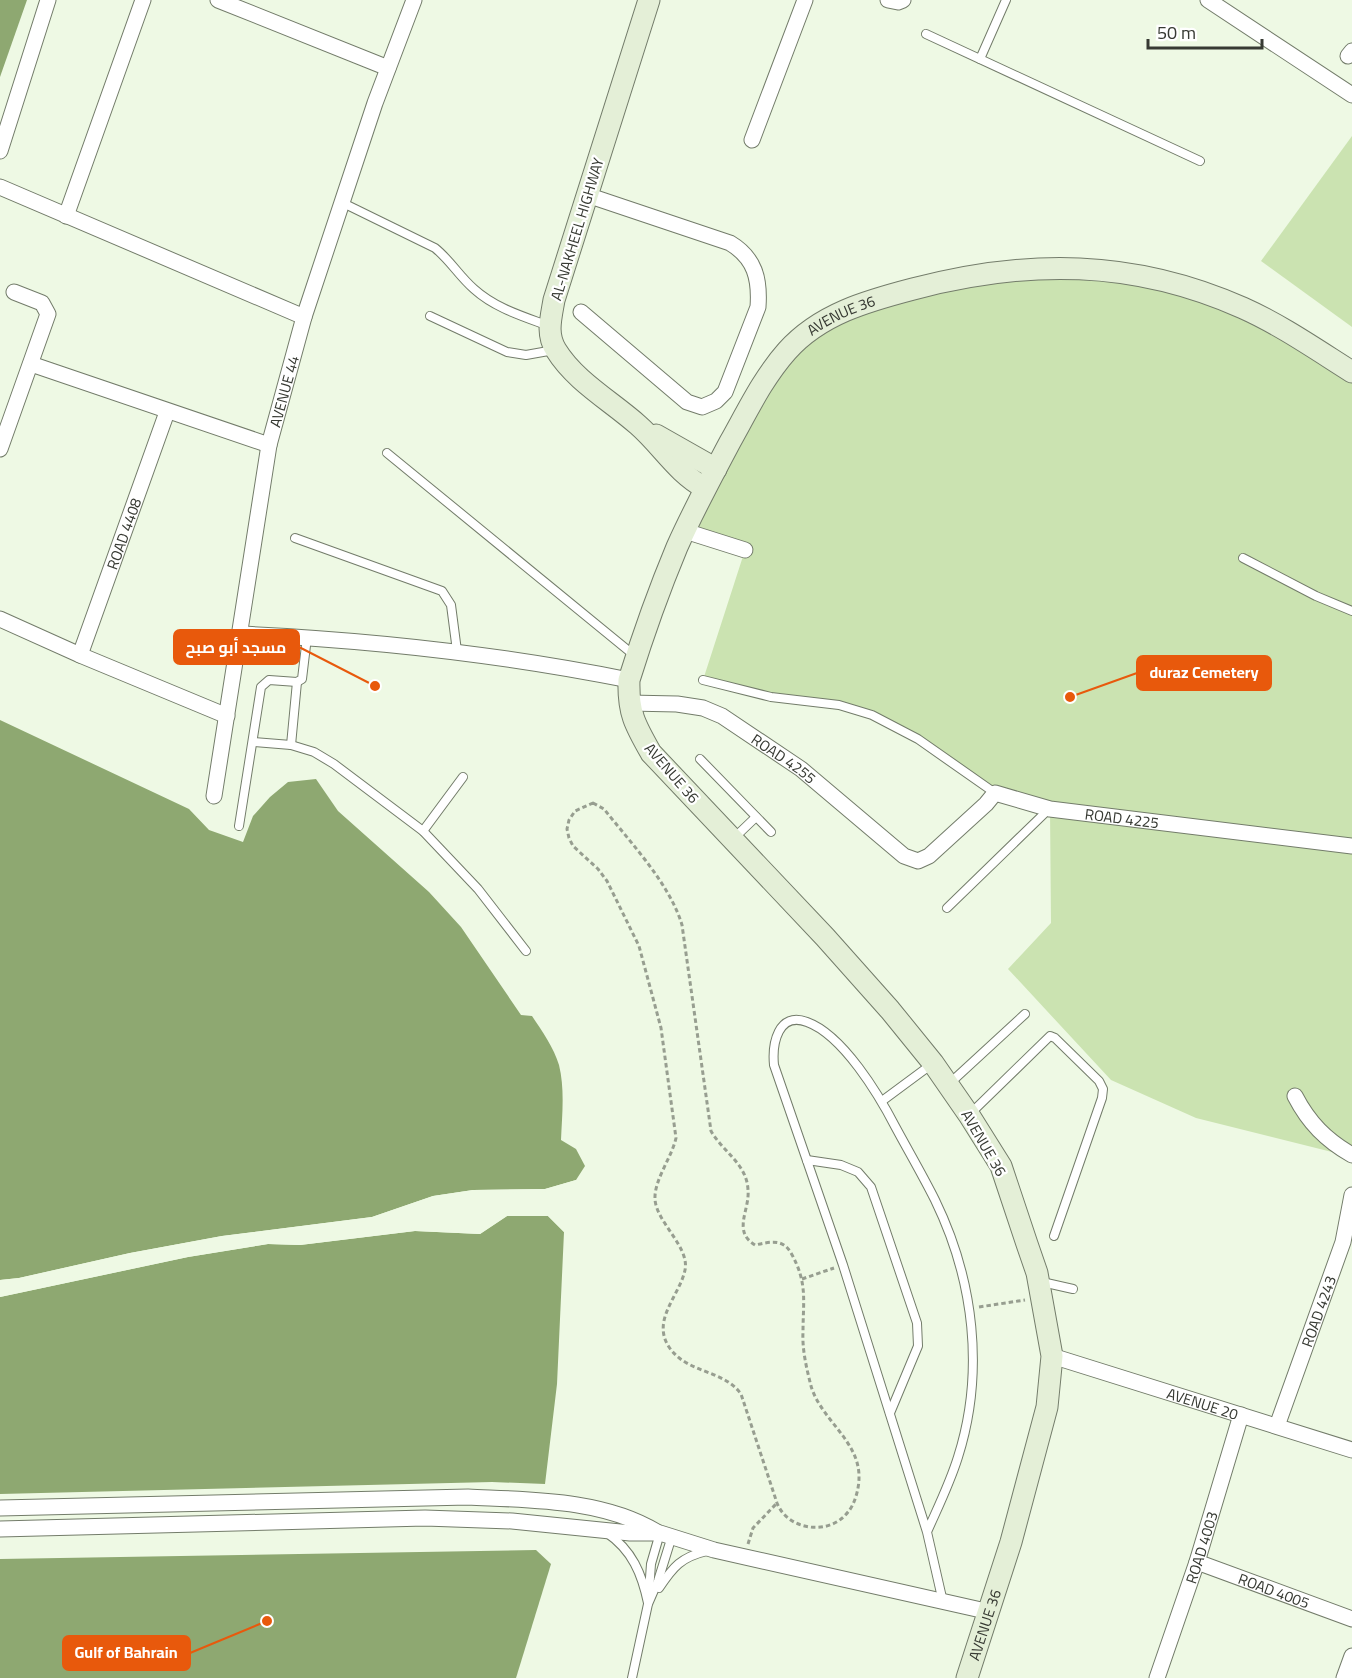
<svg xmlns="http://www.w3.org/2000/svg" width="1352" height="1678" font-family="Georgia,Cairo,serif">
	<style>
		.green { fill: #cbe3b1 }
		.water { fill: #8ea871 }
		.pier { fill: #eef9e4 }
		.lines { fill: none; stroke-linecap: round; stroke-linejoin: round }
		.lane-casing { stroke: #737c6a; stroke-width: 10 }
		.street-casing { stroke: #737c6a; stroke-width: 17 }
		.secondary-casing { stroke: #737c6a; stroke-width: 23 }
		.path { stroke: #979e90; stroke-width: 3; stroke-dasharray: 4.5 3; stroke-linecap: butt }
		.lane { stroke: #fff; stroke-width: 8 }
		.street { stroke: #fff; stroke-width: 15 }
		.secondary { stroke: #e4efd7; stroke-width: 21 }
		.labels { text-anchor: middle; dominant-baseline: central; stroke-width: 4.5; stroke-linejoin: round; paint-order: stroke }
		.street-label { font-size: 15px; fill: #373a33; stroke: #fff }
		.leader { fill: none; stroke: #e8590c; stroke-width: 2 }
		.callout-dot { fill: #e8590c; stroke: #fff; stroke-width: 2 }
		.callout { fill: #e8590c; stroke: #e8590c; stroke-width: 2 }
		.callout-label { font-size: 16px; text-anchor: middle; font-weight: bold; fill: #fff }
	</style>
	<rect width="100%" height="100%" fill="#eef9e4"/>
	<g class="green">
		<polygon points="1352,136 1352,327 1261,261"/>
		<polygon points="1063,268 1244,308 1352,383 1352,1157 1196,1118 1111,1080 1008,969 1051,923 1050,809 995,793 944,756 872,715 703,680 745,550 685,531 804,334 881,298"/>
	</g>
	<g class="water">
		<polygon points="0,0 27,0 0,77"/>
		<path d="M0,720L189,809L209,830L243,842L253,816L270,797L288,782L316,779L338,811L429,892L461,927L521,1015L532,1016C542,1031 554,1048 559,1065C565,1089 562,1116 561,1140L576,1149L585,1166L576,1180L545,1189L473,1190L433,1196L372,1217L222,1236L130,1253L19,1278L0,1280Z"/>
		<polygon points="507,1216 548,1216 564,1232 557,1384 545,1484 492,1482 0,1494 0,1297 188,1257 268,1244 300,1245 415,1231 480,1234"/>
		<polygon points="536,1550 551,1564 516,1678 0,1678 0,1559"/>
	</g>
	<g class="pier">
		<polygon points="576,1180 576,1183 545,1192 474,1193 434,1199 373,1220 222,1239 131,1256 19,1281 0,1283 0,1280 19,1278 130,1253 222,1236 372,1217 433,1196 473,1190 545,1189"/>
		<polygon points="507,1213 549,1213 565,1229 564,1232 548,1216 507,1216 480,1234 415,1231 300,1245 268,1244 188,1257 0,1297 0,1294 96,1273 187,1254 268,1241 300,1242 415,1228 479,1231"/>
	</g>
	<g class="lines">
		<g class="lane-casing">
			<g id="lane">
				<polyline points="926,34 1200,161"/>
				<polyline points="980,59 1006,0"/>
				<path d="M343,203L435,248C450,260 459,276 474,289C495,308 522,316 549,326"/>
				<polyline points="430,316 507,352 526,355 554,350"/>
				<polyline points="387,453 635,656"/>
				<polyline points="295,538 442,591 451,605 457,651"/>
				<polyline points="1243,558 1316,596 1352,611"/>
				<polyline points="703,680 771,697 839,705 872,715 918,739 995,793"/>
				<polyline points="253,742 291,745 314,752 334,764 423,831 478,889 526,951"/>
				<polyline points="291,745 297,682"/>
				<polyline points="700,759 771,832"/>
				<polyline points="239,826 261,687 269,680 297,682 302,679 307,637"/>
				<polyline points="423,831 463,777"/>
				<polyline points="734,838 756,817"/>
				<polyline points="947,908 1049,809"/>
				<polyline points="949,1084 1025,1014"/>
				<polyline points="882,1101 932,1064"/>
				<polyline points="970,1114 1050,1036 1055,1038 1099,1081 1103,1089 1102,1098 1054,1236"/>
				<polyline points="807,1160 841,1165 858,1172 871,1187 917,1323 918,1346 890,1413"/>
				<polyline points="1042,1282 1073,1289"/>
				<path d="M927,1532C938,1507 950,1483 958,1457C985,1372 974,1280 935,1200C923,1176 909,1152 896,1128C879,1095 843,1035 807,1022C778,1011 772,1044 774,1065L843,1265L927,1532L943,1602"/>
				<path d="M607,1533C632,1550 642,1574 648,1603"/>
				<path d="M659,1588C673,1567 681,1557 707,1551"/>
				<polyline points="649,1591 651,1564 660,1533"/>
				<polyline points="632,1678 648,1604 658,1581 672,1536"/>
			</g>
		</g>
		<g class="street-casing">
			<g id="street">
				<polyline points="218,0 388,68"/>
				<polyline points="888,0 898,2 903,0"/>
				<polyline points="1208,0 1352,95"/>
				<polyline points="1348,56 1352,51"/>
				<polyline points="752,140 805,0"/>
				<polyline points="0,151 48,0"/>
				<polyline points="0,187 304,317"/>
				<polyline points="66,216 143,0"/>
				<path d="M581,312L687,402L702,407L716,401L725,392L758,307C760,279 755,258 730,243L587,195"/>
				<polyline points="31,364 269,445"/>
				<polyline points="0,449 48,314 42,303 14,292"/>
				<polyline points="685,531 745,550"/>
				<polyline points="0,619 80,655 227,716"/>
				<path d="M240,634C372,640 499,654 629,680"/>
				<path id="s1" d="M80,655L167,412"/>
				<path id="s2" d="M629,703L677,704L703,708L722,716L801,769L904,856L918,861L929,856L986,804L995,793L1050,809L1352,846"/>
				<path id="s3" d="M214,796L269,445L304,317L375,103L414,0"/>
				<path d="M1295,1096C1309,1123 1326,1140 1352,1155"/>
				<path id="s4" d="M1052,1356L1352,1450"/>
				<path id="s5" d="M1277,1426L1343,1242L1352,1195"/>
				<path d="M0,1508L468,1497C530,1500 603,1499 657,1532"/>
				<polyline points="0,1529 425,1518 512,1521 630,1533 660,1533 714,1550 990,1612"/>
				<path id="s6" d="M1197,1562L1352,1619"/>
				<path id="s7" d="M1157,1678L1197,1562L1241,1415"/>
				<polyline points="1344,1678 1352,1656"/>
			</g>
		</g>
		<g class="secondary-casing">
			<g id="secondary">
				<path d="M649,0L554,300C551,318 546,334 556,350C575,381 611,401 638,425C662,446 677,473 705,488"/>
				<polyline points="656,435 716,469"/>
				<path id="s8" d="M967,1678L1011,1542L1047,1407L1052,1356L1037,1273L1027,1244L1001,1166L969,1115L933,1063L890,1010L825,937L651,753C635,725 628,713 629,680C643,635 659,590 677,547C693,511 712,476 730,442C748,410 763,378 787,351C820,314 867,301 913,289C1027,259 1133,259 1243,308C1281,325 1317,350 1352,372"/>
			</g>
		</g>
		<g class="path">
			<path d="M593,803L604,809C630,842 670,884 682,925L711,1131C723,1152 747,1164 748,1190C750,1210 732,1231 755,1245C769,1242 783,1238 791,1253C808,1283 803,1301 803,1332C802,1350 807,1370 811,1386C821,1420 860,1441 859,1478C859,1488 855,1504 848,1512C830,1536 788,1531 777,1503L741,1394C723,1369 687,1374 669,1347C651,1320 680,1295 685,1270C690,1247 656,1222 655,1199C654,1180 672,1157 676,1138L661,1028L639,946L607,881L598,869L573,846L569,838L567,829L569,820L575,811Z"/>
			<polyline points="802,1279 834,1268"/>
			<polyline points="979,1307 1025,1300"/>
			<polyline points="748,1544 753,1528 777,1503"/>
		</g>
		<use href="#lane" class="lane"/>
		<use href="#street" class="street"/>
		<use href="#secondary" class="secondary"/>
	</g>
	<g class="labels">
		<g class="street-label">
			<text transform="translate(577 229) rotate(-73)">AL-NAKHEEL HIGHWAY</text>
			<text stroke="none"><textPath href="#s8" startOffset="1584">AVENUE 36</textPath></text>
			<text stroke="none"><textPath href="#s3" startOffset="411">AVENUE 44</textPath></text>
			<text stroke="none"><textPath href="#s1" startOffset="129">ROAD 4408</textPath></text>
			<text stroke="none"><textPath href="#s2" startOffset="170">ROAD 4255</textPath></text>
			<text transform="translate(672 773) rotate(49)">AVENUE 36</text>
			<text stroke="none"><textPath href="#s2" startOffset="573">ROAD 4225</textPath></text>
			<text transform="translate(984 1143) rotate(60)">AVENUE 36</text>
			<text stroke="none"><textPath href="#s5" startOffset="122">ROAD 4243</textPath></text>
			<text stroke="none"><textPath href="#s4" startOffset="158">AVENUE 20</textPath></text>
			<text stroke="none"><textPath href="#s7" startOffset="138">ROAD 4003</textPath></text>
			<text stroke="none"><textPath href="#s6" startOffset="82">ROAD 4005</textPath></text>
			<text stroke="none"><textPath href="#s8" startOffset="56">AVENUE 36</textPath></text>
		</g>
	</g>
	<path class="leader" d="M375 686L299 647M1070 697L1137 673M267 1621L190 1653"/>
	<g class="callout-dot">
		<circle cx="375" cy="686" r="6"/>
		<circle cx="1070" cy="697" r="6"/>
		<circle cx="267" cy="1621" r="6"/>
	</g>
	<g class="callout">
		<rect x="174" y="630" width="125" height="34" rx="6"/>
		<rect x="1137" y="656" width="134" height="34" rx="6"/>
		<rect x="63" y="1636" width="127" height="34" rx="6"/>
	</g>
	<g class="callout-label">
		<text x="236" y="653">مسجد أبو صبح</text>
		<text x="1204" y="678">duraz Cemetery</text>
		<text x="126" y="1658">Gulf of Bahrain</text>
	</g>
	<path d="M1148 39v9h114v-9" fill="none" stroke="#373a33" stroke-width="3"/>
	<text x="1157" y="39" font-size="18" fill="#373a33" stroke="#ffffff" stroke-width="4.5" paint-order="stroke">50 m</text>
</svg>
